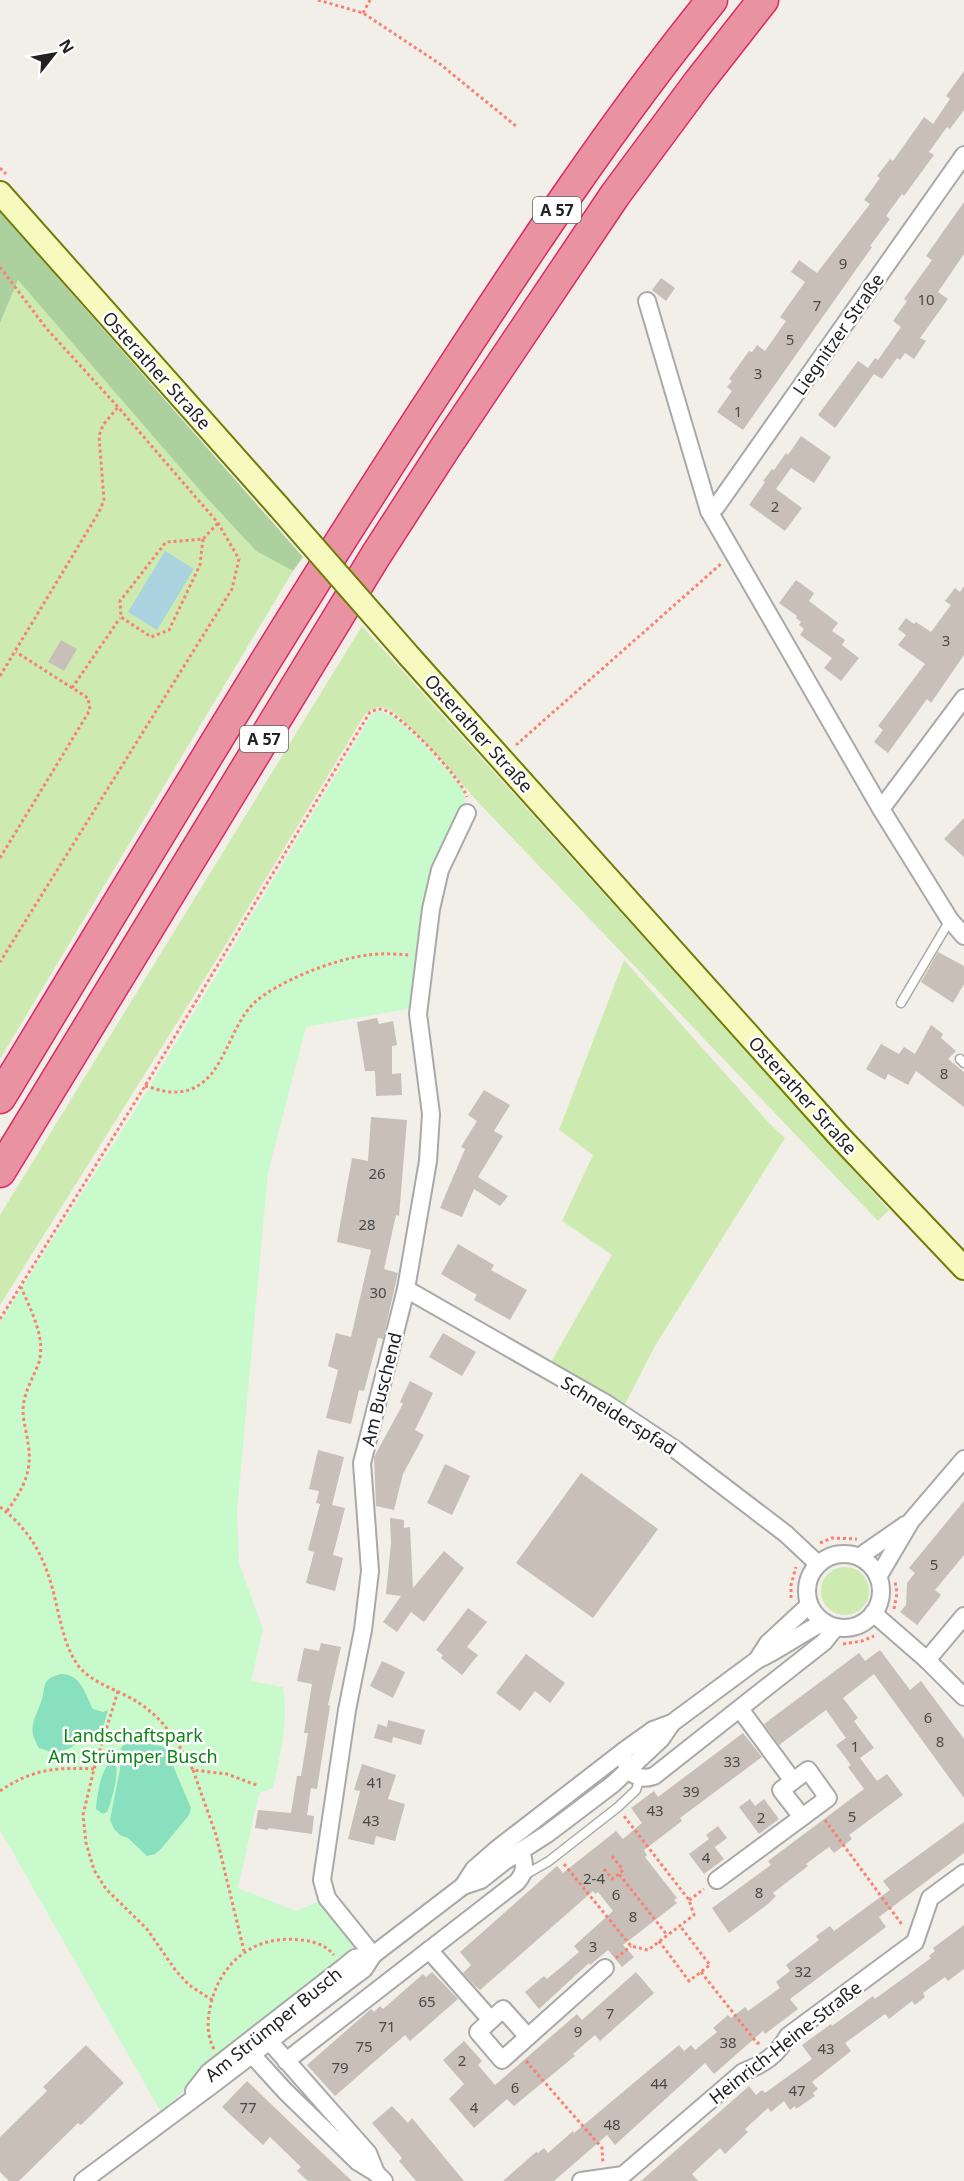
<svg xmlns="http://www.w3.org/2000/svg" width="964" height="2181" font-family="'Noto Sans',sans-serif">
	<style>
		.grass { fill: #cdebb0 }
		.forest { fill: #add19e }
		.park { fill: #c8facc }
		.pitch { fill: #88e0be }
		.water { fill: #aad3df }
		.building { fill: #c7bfb8 }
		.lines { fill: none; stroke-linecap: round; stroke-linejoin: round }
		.lane-casing { stroke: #a9a9a9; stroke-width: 11 }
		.street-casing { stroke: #a9a9a9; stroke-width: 20 }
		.secondary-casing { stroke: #707d05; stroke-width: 26 }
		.highway-casing { stroke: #dc2a67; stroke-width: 33 }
		.path { stroke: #fa8072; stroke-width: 3; stroke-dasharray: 3 3; stroke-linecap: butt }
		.lane { stroke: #fff; stroke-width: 8 }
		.street { stroke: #fff; stroke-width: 16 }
		.secondary { stroke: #f7fabf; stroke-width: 22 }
		.highway { stroke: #e892a2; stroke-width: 30 }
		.secondary-bridge-casing { stroke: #707d05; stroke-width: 26; stroke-linecap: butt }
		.secondary-bridge { stroke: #f7fabf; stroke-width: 22 }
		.labels { text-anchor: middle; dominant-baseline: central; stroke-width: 5; stroke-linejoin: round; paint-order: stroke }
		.number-label { font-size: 15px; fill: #4b4948 }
		.shield { fill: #fff; stroke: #646464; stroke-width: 1.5 }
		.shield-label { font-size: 16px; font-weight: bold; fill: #222 }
		.street-label { font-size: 18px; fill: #222; stroke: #fff }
		.park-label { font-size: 18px; fill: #0c8416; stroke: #fff }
	</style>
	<rect width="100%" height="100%" fill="#f2efe9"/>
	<g class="grass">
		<polygon points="18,279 203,494 256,551 293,571 0,1059 0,323"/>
		<path d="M362,626L889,1210L878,1221L477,801C455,776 434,751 410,728C403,721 395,711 385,708C376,705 369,710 364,716L222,951L0,1305V1215Z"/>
		<polygon points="624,960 770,1124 785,1138 655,1346 624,1406 551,1362 612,1255 562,1221 593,1155 559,1130"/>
		<circle cx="845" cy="1591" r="24"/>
	</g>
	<polygon class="forest" points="0,212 303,557 293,571 256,551 203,494 18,280 0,323"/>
	<path class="park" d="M377,711C383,712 388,714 394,717C404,723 460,781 464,791C468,804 459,815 454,826L412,1008L306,1027L268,1172L237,1511L239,1563L263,1629L251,1681L283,1687C289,1722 280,1755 273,1788L259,1793L238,1888L296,1911L320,1901L356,1950L202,2074L161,2112L0,1830V1322L146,1093L372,714Z"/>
	<g class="pitch">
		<path d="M61,1674C81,1674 85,1694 93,1709L103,1712L108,1710L98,1745L89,1737H84L72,1747L57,1754L39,1748C27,1728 34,1722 41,1702C47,1687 39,1680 61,1674Z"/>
		<path d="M126,1742C132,1742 161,1745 165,1747L191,1808L189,1815L161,1849L155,1854L147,1856L128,1838L120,1835L114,1829L110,1820L120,1769L121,1748Z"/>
		<path d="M109,1764L116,1766C119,1774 111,1804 107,1812L103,1814L96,1809C97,1796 100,1773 109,1764Z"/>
	</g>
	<polygon class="water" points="165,551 194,569 157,630 128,612"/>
	<g class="building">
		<polygon points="964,71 964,110 950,129 947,127 929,152 934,155 904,196 902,194 886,216 890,219 870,246 872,247 743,430 717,412 732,391 727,387 732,381 729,379 749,351 752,352 757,345 765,351 786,321 780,317 805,282 791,272 799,260 817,273 870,204 864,200 880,178 877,176 890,159 893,161 924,117 933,124 950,99 946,96"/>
		<polygon points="964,202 964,254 938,292 948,299 920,338 926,341 914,359 905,353 900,360 897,358 882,379 874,374 835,428 818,415 858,361 868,368 875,358 878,360 901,327 893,321 907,301 904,299 932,260 926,256"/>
		<polygon points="661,278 675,288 666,301 652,290"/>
		<polygon points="801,436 831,457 814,483 791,468 776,489 802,508 785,531 749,505 765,482 763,481 772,469 774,470 786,453 788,455"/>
		<polygon points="796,580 814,593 809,601 838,623 832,631 845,640 842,645 859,658 841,681 824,668 832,658 800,635 804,629 799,625 801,622 796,618 797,616 779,603"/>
		<polygon points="964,586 964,655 931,703 927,699 888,753 874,742 883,730 878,726 925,664 898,645 906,635 898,629 906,618 914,624 916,622 931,632 951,605 945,601 955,588 960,592"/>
		<polygon points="61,640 77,649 64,671 48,662"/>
		<polygon points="964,818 964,857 944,839"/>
		<polygon points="938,952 964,966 964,984 953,1003 921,982"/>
		<polygon points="377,1018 379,1024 393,1021 397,1045 392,1046 392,1074 401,1073 402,1095 376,1096 375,1071 365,1071 357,1022"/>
		<polygon points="931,1025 943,1034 941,1038 956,1051 948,1059 964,1072 964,1107 916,1071 908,1085 888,1074 885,1080 866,1069 881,1044 899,1054 904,1047 915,1054"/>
		<polygon points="484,1090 510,1105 494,1131 503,1136 478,1177 508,1196 500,1206 474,1189 462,1217 440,1208 465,1149 461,1147 477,1121 468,1115"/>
		<polygon points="371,1117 407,1120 399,1216 396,1215 384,1269 398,1273 383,1339 378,1338 364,1391 359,1390 351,1424 326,1418 338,1370 328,1366 336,1333 351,1337 371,1250 337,1242 352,1158 368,1161"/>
		<polygon points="458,1244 494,1265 491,1270 527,1290 510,1320 474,1300 477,1295 441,1274"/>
		<polygon points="443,1333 476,1352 462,1376 429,1357"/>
		<polygon points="410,1381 433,1393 415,1430 424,1435 403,1474 394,1510 376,1506 374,1457 403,1404 400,1402"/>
		<polygon points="318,1450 344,1457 332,1505 345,1508 333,1555 343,1558 335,1591 306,1583 314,1552 308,1550 320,1504 316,1503 319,1491 309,1489"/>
		<polygon points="445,1464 470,1476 452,1515 427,1503"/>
		<polygon points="581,1473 658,1529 593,1618 516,1563"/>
		<polygon points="964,1501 964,1555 935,1590 941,1595 917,1625 900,1612 906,1605 907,1583 915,1573 909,1568"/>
		<polygon points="390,1518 404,1520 404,1528 410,1527 413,1588 444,1551 464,1568 424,1622 411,1612 397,1632 383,1622 401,1596 386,1594 391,1543"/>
		<polygon points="468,1608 487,1622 467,1647 478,1655 462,1675 441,1658 443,1655 436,1650"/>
		<polygon points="321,1643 341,1647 328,1705 330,1706 317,1789 311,1788 307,1815 314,1816 312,1834 268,1828 268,1830 255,1828 258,1810 291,1813 297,1776 301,1776 308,1733 304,1733 312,1684 297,1681 304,1648 319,1651"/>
		<polygon points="880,1650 910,1690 921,1681 964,1739 964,1798 874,1674 843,1698 858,1718 854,1721 874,1748 860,1758 877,1781 887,1774 903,1795 849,1835 852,1839 834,1853 829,1847 806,1864 808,1866 773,1893 776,1896 768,1904 729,1933 712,1908 771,1865 768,1861 864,1789 848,1767 851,1765 836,1745 846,1738 826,1710 779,1745 764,1724 859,1653 865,1661"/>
		<polygon points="526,1654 565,1683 550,1703 535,1691 520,1711 496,1693"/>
		<polygon points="382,1661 405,1672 393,1698 370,1686"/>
		<polygon points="388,1720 425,1730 421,1745 393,1737 392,1743 374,1738 378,1724 387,1727"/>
		<polygon points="743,1733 762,1757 680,1818 682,1821 644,1850 647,1855 645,1857 677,1898 674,1900 677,1903 623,1945 634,1957 622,1967 608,1950 590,1965 589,1963 539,2009 525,1992 544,1976 547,1979 579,1952 574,1946 613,1911 598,1892 595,1894 593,1891 480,1990 474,1985 463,1973 471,1965 460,1952 557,1866 563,1873 616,1831 623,1839 642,1823 631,1808 654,1791 658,1797"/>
		<polygon points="362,1764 396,1775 388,1799 405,1804 395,1841 376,1836 374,1845 348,1839 360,1791 354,1790"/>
		<polygon points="750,1799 755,1806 764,1799 779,1819 759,1834 739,1807"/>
		<polygon points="964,1822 964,1853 879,1917 886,1927 790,1999 798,2009 765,2034 763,2031 714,2074 705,2063 615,2145 607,2135 554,2181 503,2181 536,2152 538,2153 544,2148 548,2153 573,2131 574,2133 679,2045 684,2051 691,2045 695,2050 717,2032 713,2028 728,2015 731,2018 745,2007 748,2011 780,1988 776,1982 790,1971 786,1965 819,1940 816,1936 830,1926 834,1931 890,1890 883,1881"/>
		<polygon points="718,1826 727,1838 715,1847 712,1844 724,1859 704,1874 689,1854 709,1839 706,1835"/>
		<polygon points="964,1925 964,1969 948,1981 945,1977 923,1993 925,1997 915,2005 912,2001 889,2019 885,2014 845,2043 851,2051 812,2082 818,2089 813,2093 815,2096 796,2109 795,2106 790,2110 784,2101 771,2112 768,2108 745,2129 748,2132 725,2154 720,2148 692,2174 698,2181 641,2181 749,2086 756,2095 762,2090 765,2093 812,2059 802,2045 831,2024 832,2026 873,1996 875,1999 931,1958 929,1956 935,1951 933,1948"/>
		<polygon points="432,1972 458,1999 410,2041 405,2035 335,2096 307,2065 371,2009 374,2012 380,2006 383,2009 423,1974 426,1977"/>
		<polygon points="636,1972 654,1993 600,2041 595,2035 573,2054 575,2056 514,2106 507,2099 474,2128 449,2099 464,2084 443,2060 464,2041 482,2061 478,2065 495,2085 577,2014 582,2020"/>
		<polygon points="86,2045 124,2083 81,2125 78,2123 19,2181 9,2181 0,2172 0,2137 47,2091 43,2087"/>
		<polygon points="247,2081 318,2149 352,2181 308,2181 297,2171 301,2167 270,2137 263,2145 250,2133 222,2107"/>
		<polygon points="392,2106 408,2123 412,2118 464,2181 416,2181 399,2161 402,2158 372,2123"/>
	</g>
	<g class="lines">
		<g class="lane-casing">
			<g id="lane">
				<polyline points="901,1003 950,920"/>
				<polyline points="960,1059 964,1063"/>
				<polyline points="523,1876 549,1861 618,1807 636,1790 640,1778"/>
			</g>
		</g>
		<g class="street-casing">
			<g id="street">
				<polyline points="647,301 709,511 881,809 950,920 964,936"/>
				<polyline points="709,511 716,507 964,155"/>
				<polyline points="881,809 964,698"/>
				<polyline points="406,1289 607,1404 676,1450 786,1534 818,1564"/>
				<circle cx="844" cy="1591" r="37"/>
				<polyline points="859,1557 905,1525"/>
				<polyline points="878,1577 911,1521 964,1459"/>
				<path d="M809,1605L768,1643L757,1660C780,1650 801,1633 824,1622"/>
				<polyline points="873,1613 927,1660 964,1697"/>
				<polyline points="927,1660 964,1616"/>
				<polyline points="740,1709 793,1781 781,1790 802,1817"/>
				<path d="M625,1760C628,1774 639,1781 654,1776L824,1642L836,1627"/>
				<polyline points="717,1880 828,1798 808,1770 793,1781"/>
				<polyline points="463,1886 474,1869 497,1849 625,1750 653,1730 672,1723 757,1660"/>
				<polyline points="429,1950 491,2020"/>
				<polyline points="373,1955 327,1898 322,1880 347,1710 363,1630 370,1571 362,1463 406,1289 428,1161 431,1114 418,1014 431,909 440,870 467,813"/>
				<polyline points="262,2033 368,2153 376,2173"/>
				<polyline points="528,2037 503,2009 478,2032 502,2060 605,1968"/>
				<polyline points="246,2048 285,2091 358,2162 376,2173 384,2181"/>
				<path d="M286,2061L517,1882C526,1872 525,1863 521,1852"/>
				<polyline points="194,2091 209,2072 344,1967 355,1958 373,1955"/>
				<polyline points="83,2181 216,2082 352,1978 364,1969 373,1955 463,1886 481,1880 505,1861 547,1834 613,1784 661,1739 672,1723"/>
				<path d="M581,2181L623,2175L743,2072C764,2064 777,2055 788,2036L915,1942L930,1898L964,1873"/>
			</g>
		</g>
		<g class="secondary-casing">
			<g id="secondary">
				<polyline points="0,193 278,506"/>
				<polyline points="410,657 838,1135 964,1268"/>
			</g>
		</g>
		<g class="highway-casing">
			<g id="highway">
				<path d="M0,1098C146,858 289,616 443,382C528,251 614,121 712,0"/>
				<polyline points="0,1172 376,555 445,448 615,195 698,83 763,0"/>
			</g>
		</g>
		<g class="path">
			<polyline points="318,0 363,13 440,64 516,126"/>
			<polyline points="363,13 370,0"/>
			<polyline points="0,168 6,174"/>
			<polyline points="0,267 46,328 118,407 218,523 239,559 232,589 0,962"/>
			<polyline points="203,539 200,565 169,630 151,637 121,617 120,601 166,542 203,539 218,523"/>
			<polyline points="0,676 99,512 104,500 99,436 103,425 118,407"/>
			<polyline points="72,688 120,618"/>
			<polyline points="516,745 722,563"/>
			<polyline points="0,858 90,710 88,698 16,652"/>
			<path d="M145,1086C154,1088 163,1092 172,1092C223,1094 225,1031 254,1003C278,981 335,959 368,955C381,953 396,954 409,955"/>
			<path d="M0,1319L145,1086L370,712C375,710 379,708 384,710C401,714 462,779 467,797"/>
			<path d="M0,1507C34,1533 47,1563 56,1603C61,1624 65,1646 77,1664C91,1684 120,1690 139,1703C164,1719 179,1744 193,1770L227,1774L259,1786"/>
			<path d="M7,1511C23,1489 33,1471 28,1443C27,1433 23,1421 23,1411C23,1393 33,1379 39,1362C46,1337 30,1309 21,1287"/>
			<polyline points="820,1543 832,1538 857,1539"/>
			<polyline points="791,1598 791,1585 796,1567"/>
			<polyline points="894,1609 897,1593 895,1581"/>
			<polyline points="843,1644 862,1641 874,1636"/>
			<polyline points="118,1691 94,1769 83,1815 86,1843 94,1870 106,1889 147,1929 176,1971 189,1985 212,2000"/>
			<polyline points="193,1770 216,1835 244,1951"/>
			<path d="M0,1791C32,1769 57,1767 94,1769"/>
			<polyline points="825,1820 903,1926"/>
			<polyline points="612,1856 623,1870 619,1874 667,1935"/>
			<polyline points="564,1864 631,1946 648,1950 694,1915 689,1900 624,1816"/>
			<polyline points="604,1869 612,1879 619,1874"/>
			<polyline points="689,1900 704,1889"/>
			<polyline points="659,1941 689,1981 710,1965 680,1926"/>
			<polyline points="616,1958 631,1946"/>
			<polyline points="701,1972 757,2043 761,2043"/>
			<path d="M214,2049C207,2036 207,2022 210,2008C219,1963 254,1934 301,1940C313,1941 326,1945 334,1955"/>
			<polyline points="526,2061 602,2148 603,2164"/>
		</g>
		<use href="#lane" class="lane"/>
		<use href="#street" class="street"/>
		<use href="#secondary" class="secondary"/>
		<use href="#highway" class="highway"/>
		<g class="secondary-bridge-casing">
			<polyline id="secondary-bridge" points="278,506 410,657"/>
		</g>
		<use href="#secondary-bridge" class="secondary-bridge"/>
	</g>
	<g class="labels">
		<g class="number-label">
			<text x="843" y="263">9</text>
			<text x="926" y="299">10</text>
			<text x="817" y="305">7</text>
			<text x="790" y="339">5</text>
			<text x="758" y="373">3</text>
			<text x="738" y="411">1</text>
			<text x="775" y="506">2</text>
			<text x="946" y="640">3</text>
			<text x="944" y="1073">8</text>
			<text x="377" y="1173">26</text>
			<text x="367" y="1224">28</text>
			<text x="378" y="1292">30</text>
			<text x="934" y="1564">5</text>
			<text x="928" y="1717">6</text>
			<text x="940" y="1741">8</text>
			<text x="855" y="1746">1</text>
			<text x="732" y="1761">33</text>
			<text x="375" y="1782">41</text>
			<text x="691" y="1791">39</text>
			<text x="655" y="1810">43</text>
			<text x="852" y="1816">5</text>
			<text x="761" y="1817">2</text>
			<text x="371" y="1820">43</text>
			<text x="706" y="1857">4</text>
			<text x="594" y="1878">2-4</text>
			<text x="759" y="1892">8</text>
			<text x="616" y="1894">6</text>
			<text x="633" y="1916">8</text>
			<text x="593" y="1946">3</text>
			<text x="803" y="1971">32</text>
			<text x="427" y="2001">65</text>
			<text x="610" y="2013">7</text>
			<text x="387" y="2026">71</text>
			<text x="578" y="2031">9</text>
			<text x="728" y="2042">38</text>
			<text x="364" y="2046">75</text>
			<text x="826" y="2048">43</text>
			<text x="462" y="2060">2</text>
			<text x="340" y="2067">79</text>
			<text x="659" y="2083">44</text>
			<text x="515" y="2087">6</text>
			<text x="797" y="2090">47</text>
			<text x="248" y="2107">77</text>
			<text x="474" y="2107">4</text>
			<text x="612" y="2124">48</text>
		</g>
		<g class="shield">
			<rect x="533" y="197" width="48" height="26" rx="4.5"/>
			<rect x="240" y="726" width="48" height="26" rx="4.5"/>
		</g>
		<g class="shield-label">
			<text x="557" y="210">A 57</text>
			<text x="264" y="739">A 57</text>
		</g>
		<g class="street-label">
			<text transform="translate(838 334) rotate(-55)">Liegnitzer Straße</text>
			<text transform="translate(157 370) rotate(48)">Osterather Straße</text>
			<text transform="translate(479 733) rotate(48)">Osterather Straße</text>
			<text transform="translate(803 1095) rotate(48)">Osterather Straße</text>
			<text transform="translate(381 1389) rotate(-76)">Am Buschend</text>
			<text transform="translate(619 1415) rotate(32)">Schneiderspfad</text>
			<text transform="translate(273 2024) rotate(-39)">Am Strümper Busch</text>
			<text transform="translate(785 2042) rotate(-38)">Heinrich-Heine-Straße</text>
		</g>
		<g class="park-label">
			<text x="133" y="1735">Landschaftspark<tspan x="133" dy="21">Am Strümper Busch</tspan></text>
		</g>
	</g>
	<g transform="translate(54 54) rotate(59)" stroke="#ffffff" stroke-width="4.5" paint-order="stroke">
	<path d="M0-4.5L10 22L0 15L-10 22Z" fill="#222222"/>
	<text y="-9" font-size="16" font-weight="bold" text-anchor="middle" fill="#222222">N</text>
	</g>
</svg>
